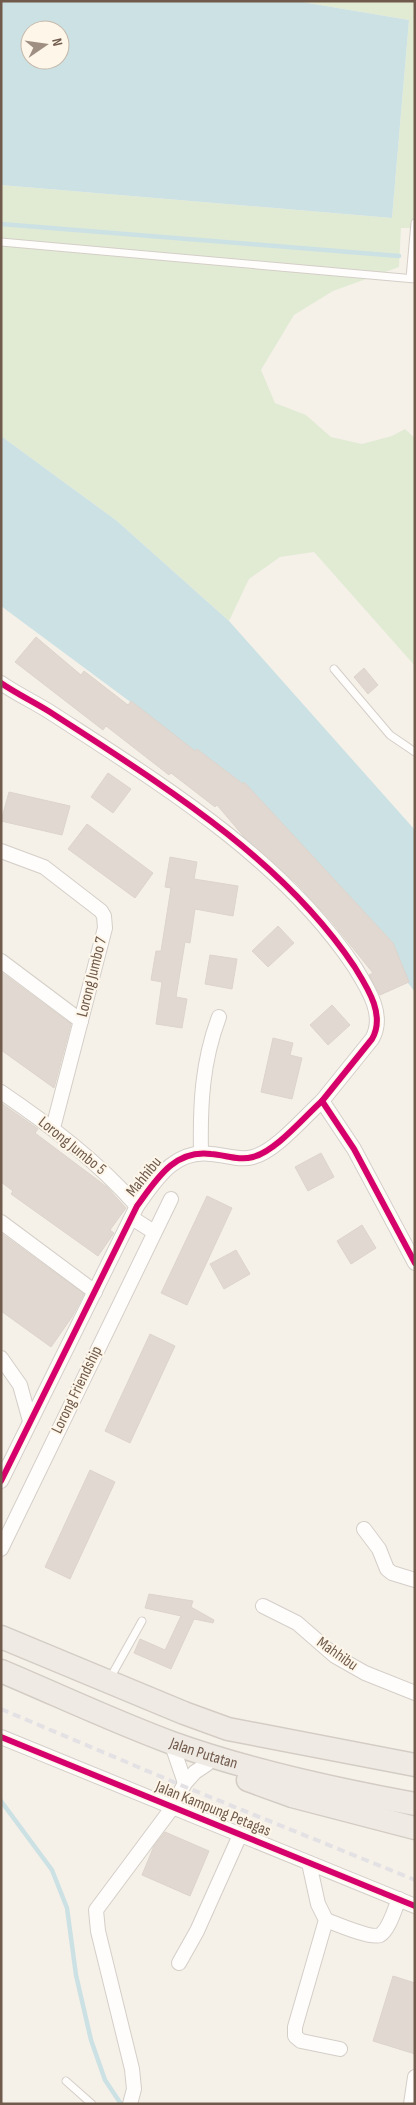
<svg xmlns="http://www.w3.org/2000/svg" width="416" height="2105" font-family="'Sofia Sans Condensed',sans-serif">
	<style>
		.green { fill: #e1ebd4 }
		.water { fill: #cce1e4; fill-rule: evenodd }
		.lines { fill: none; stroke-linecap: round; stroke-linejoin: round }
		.stream { stroke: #cce1e4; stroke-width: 4.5 }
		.building { fill: #e1d9d1; stroke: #ddd4cc }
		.service-casing { stroke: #d4cec7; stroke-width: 9 }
		.minor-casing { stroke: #d4cec7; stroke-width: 16 }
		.trunk-casing { stroke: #d3ccc5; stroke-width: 25 }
		.service { stroke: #fefdfc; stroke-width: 7 }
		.minor { stroke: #fefdfc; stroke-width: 14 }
		.trunk { stroke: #f0eae4; stroke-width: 22 }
		.rail { stroke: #e4e1e4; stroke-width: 4; stroke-dasharray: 8 5; stroke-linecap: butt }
		.cycleway-casing { stroke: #fdf6e9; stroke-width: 9 }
		.cycleway { stroke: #d6006c; stroke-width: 6 }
		.labels { text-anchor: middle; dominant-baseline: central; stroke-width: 4; stroke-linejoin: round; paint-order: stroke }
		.street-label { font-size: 16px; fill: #705a4b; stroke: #fdf6e9 }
	</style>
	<rect width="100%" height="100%" fill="#f5f1e9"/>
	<polygon class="green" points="296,1 415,2 415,228 401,228 399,267 333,291 294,315 261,370 275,403 306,415 331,437 362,444 392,436 405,429 415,438 415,666 314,552 280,557 249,579 229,621 117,521 1,436 1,185 392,218 409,20"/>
	<g class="water">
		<path d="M1,1H296L409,20L392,218L1,185ZM30,30H60V60H30Z"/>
		<polygon points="1,436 117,521 229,621 415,830 415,992 334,888 152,718 1,606"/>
	</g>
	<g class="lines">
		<g class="stream">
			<polyline points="1,224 399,256"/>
			<polyline points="1,1801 52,1870 67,1908 76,1975 91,2040 105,2080 121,2104"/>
		</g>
	</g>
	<g class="building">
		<polygon points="36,637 81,675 84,671 128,705 131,701 195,751 197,749 243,784 244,782 393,943 409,982 380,995 369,975 373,973 331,921 297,884 245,838 217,805 215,807 171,773 169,775 106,726 103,730 15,662"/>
		<polygon points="364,668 378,685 368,694 354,677"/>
		<polygon points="108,773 131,789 113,813 91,797"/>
		<polygon points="9,792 70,806 62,835 1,821"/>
		<polygon points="87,824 153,873 135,898 68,849"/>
		<polygon points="170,857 197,862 194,879 238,886 233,916 195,909 190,943 185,942 176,997 187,999 182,1028 156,1024 162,982 151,980 156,951 161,951 171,888 165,887"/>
		<polygon points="278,926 294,943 268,967 252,951"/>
		<polygon points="210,955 237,959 232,989 205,984"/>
		<polygon points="1,972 71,1024 54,1088 1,1050"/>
		<polygon points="332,1005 350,1025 328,1045 310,1025"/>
		<polygon points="273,1038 293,1043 290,1055 302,1058 292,1099 261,1092"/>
		<polygon points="1,1103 38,1129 35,1133 107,1187 126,1208 110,1230 114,1233 98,1256 11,1194 13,1191 1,1182"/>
		<polygon points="321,1153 334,1177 308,1191 295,1167"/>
		<polygon points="207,1196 232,1208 187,1305 161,1293"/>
		<polygon points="362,1225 376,1248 351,1264 337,1241"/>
		<polygon points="1,1233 84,1294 72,1317 51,1347 1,1311"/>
		<polygon points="236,1250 250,1274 224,1289 210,1264"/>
		<polygon points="150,1334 175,1346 130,1443 105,1431"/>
		<polygon points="90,1470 115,1482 70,1579 45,1567"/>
		<polygon points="149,1594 193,1601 191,1607 214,1620 213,1623 194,1619 171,1669 134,1653 140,1639 165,1650 181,1616 145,1608"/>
		<polygon points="165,1832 209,1851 190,1896 142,1875 154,1846"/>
		<polygon points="393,1976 415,1983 415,2054 373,2041"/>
	</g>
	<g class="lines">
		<g class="service-casing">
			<g id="service">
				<polyline points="1,242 415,279"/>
				<polyline points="410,278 415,223"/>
				<polyline points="334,669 390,735 415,752"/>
				<polyline points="109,1680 142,1621"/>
				<polyline points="66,2081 92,2104"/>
			</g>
		</g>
		<g class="minor-casing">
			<g id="minor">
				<path d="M1,683C17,694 34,702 50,712C159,783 280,856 354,966C367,987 386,1015 372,1039L322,1101"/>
				<polyline points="1,851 44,867 101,911 104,916 105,928 53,1128"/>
				<polyline points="1,961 81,1021"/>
				<path d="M1,1092C51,1126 97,1161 137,1206"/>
				<path d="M201,1153C200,1105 202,1062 219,1017"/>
				<polyline points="132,1218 154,1232"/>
				<polyline points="1,1222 95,1292"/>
				<polyline points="1,1358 20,1385 30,1421"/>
				<path d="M1,1481L137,1206C156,1180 174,1149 211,1154C226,1155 239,1161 253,1157C276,1151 304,1117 322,1101L354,1149L415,1263"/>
				<polyline points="364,1529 379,1549 387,1569 392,1573 415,1580"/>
				<polyline points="1,1549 171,1199"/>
				<polyline points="263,1606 297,1623 335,1656 365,1673 415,1693"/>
				<polyline points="1,1737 415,1906"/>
				<polyline points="174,1751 185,1783"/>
				<polyline points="309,1863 318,1904 326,1920 295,2027 295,2036 301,2041 340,2049"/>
				<path d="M326,1920C337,1924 371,1939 380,1935C389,1930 395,1908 399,1899"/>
				<polyline points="179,1963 197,1931 240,1835"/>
				<polyline points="130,2104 134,2089 132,2069 98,1931 96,1910 172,1808 185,1783 195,1772 207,1764"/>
				<polyline points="411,2104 415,2077"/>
			</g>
		</g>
		<g class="trunk-casing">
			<g id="trunk">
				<polyline points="1,1637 184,1713 228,1729 415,1765"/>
				<path id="s1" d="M1,1671C58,1695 115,1722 172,1743C250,1771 333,1789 415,1804"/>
				<polyline points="248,1780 292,1796 415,1828"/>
			</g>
		</g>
		<use href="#service" class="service"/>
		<use href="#minor" class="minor"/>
		<use href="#trunk" class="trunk"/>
		<polyline class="rail" points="1,1709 183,1786 415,1880"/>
		<g class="cycleway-casing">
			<g id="cycleway">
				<path d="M1,683C17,694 34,702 50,712C159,783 280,856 354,966C367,987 386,1015 372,1039L322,1101"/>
				<path d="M1,1481L137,1206C156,1180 174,1149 211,1154C226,1155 239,1161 253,1157C276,1151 304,1117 322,1101L354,1149L415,1263"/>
				<polyline points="1,1737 415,1906"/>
			</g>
		</g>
		<use href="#cycleway" class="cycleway"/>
	</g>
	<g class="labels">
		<g class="street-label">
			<text transform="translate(92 977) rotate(-76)">Lorong Jumbo 7</text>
			<text transform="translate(72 1146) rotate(39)">Lorong Jumbo 5</text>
			<text transform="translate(144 1177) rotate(-51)">Mahhibu</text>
			<text transform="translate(77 1390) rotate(-64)">Lorong Friendship</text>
			<text transform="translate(337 1654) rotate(35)">Mahhibu</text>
			<text stroke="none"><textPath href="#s1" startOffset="219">Jalan Putatan</textPath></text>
			<text transform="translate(213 1809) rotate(22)">Jalan Kampung Petagas</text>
		</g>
	</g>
	<rect width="416" height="2105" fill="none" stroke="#705a4b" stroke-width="5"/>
	<g transform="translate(45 45) rotate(77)"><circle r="24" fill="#fdf6e9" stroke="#c5b8aa"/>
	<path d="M0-4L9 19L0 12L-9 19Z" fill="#9f8f82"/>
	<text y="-8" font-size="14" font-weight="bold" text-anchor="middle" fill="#705a4b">N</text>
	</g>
</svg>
